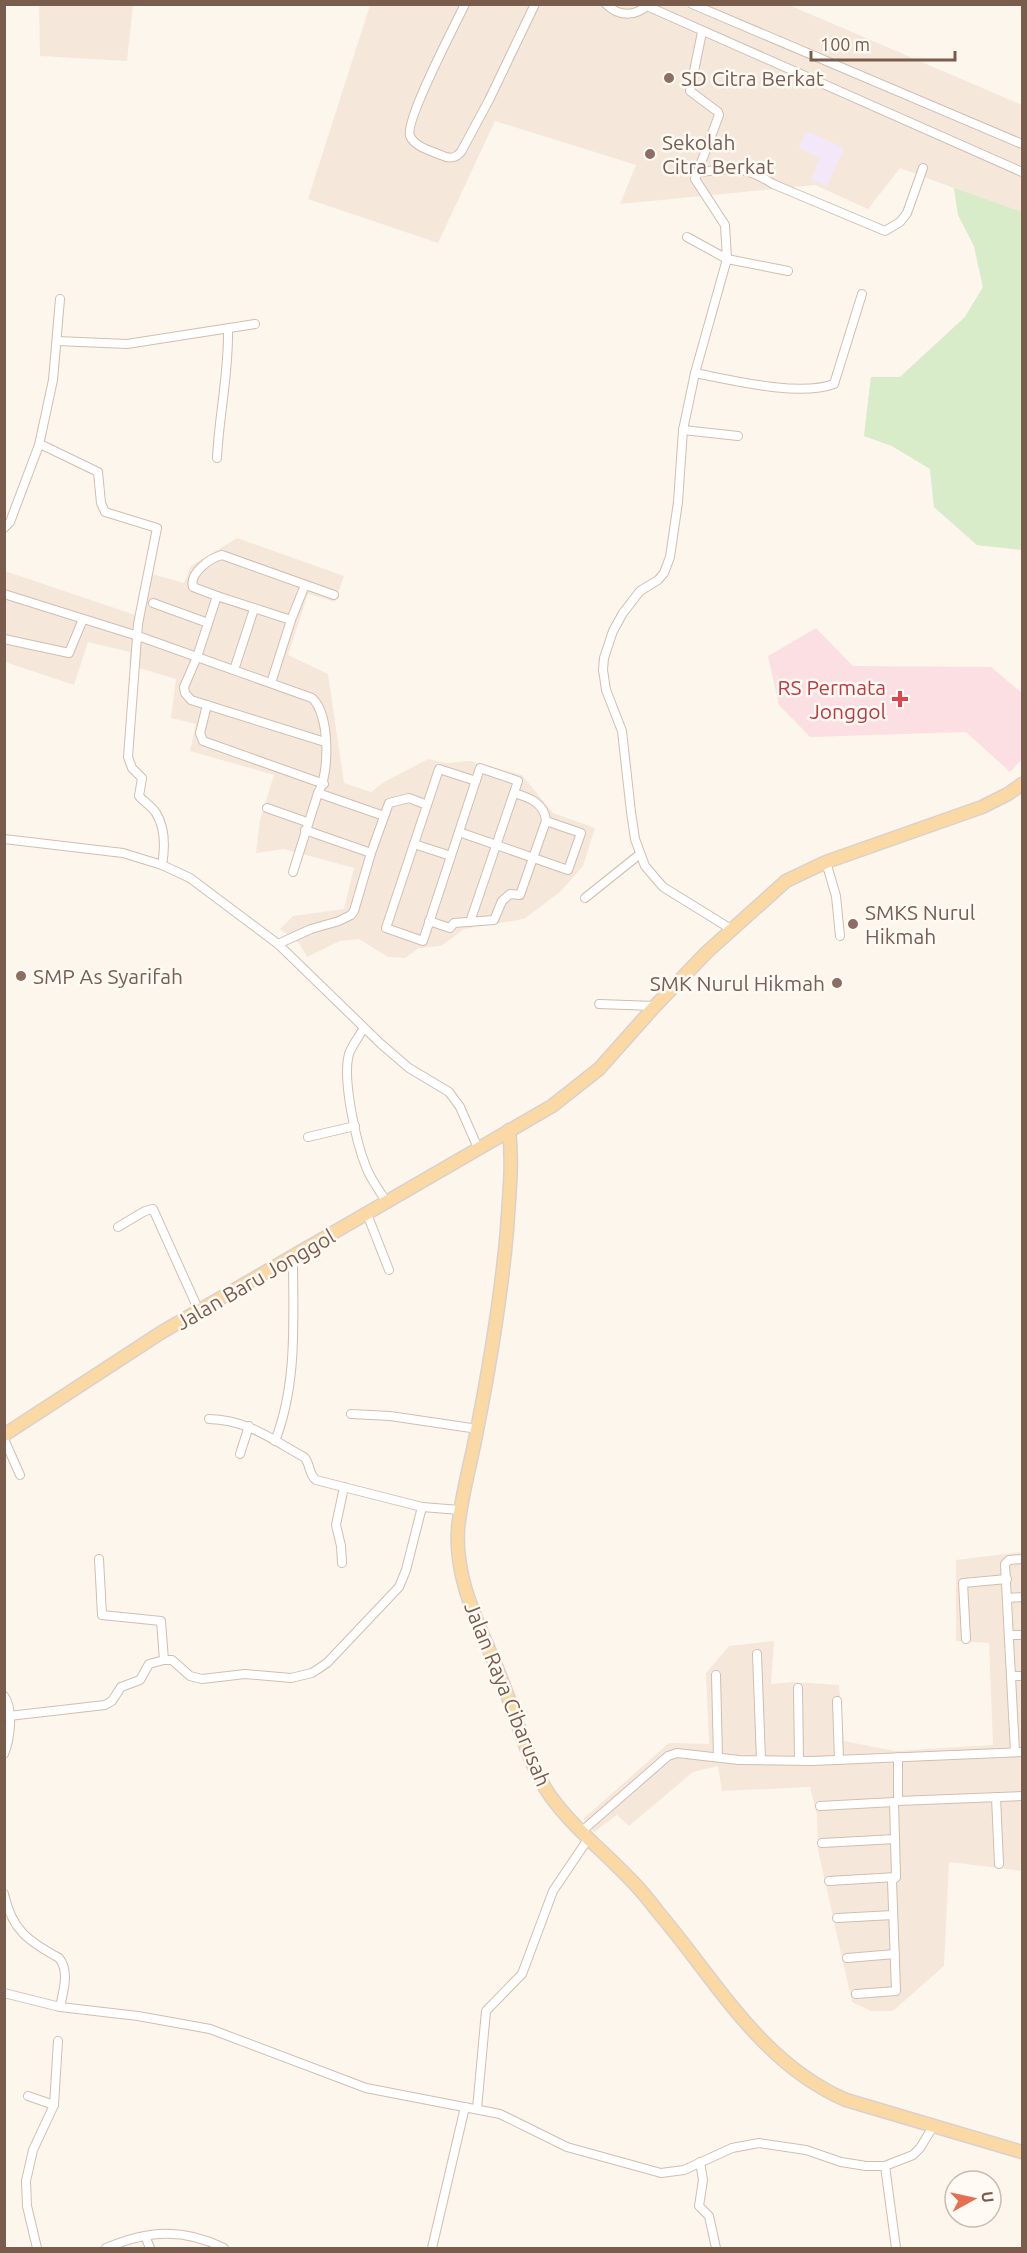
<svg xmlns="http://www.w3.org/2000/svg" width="1027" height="2253" font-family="Ubuntu,sans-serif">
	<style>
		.residential { fill: #f5e8da }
		.education { fill: #f3e8fa }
		.medical { fill: #fbdfe3 }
		.green { fill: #d8ecc9 }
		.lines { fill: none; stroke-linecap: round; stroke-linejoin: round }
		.street-casing { stroke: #d1beb0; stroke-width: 10 }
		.primary-casing { stroke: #dad1cd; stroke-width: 15 }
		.street { stroke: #fff; stroke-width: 8 }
		.primary { stroke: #fbd9a5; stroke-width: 12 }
		.education-dot { fill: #8d6e63; stroke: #fffaf3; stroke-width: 2 }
		.health-dot { fill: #e0444e; stroke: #fffaf3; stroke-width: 2 }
		.labels { text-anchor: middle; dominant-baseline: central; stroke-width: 5; stroke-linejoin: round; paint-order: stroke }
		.education-label { font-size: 21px; fill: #785e54; stroke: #fffaf3; text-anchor: start }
		.health-label { font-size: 21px; fill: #be3a42; stroke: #fffaf3; text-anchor: end }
		.street-label { font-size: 21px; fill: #7a5c4d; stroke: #fffaf3 }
	</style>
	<rect width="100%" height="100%" fill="#fdf6ec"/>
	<g class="residential">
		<polygon points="39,5 133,5 127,61 40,56"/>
		<polygon points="370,5 789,5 1022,105 1022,550 977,545 934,507 930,469 892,446 864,436 871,377 900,377 965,317 983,287 974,246 958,215 954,188 900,168 868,209 815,185 620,204 636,165 495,121 438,243 308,199"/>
		<polygon points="237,538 344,576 335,602 308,594 288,655 328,674 344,783 371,792 384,782 428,759 446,763 470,761 522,775 553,813 595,828 583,866 560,892 524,919 464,929 441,946 419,948 405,958 388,957 359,939 340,941 307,957 299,943 280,929 293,916 344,909 354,868 284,849 256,853 260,820 274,775 190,751 196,724 171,718 176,679 129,665 130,652 88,642 74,685 5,662 5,571 141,617 152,574 184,583 191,566"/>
		<polygon points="1022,1552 1022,1871 949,1862 944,1966 893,2011 871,2011 852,2002 818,1850 817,1814 810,1787 722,1791 718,1766 693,1772 629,1826 617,1815 594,1832 583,1819 669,1743 709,1744 706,1673 729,1646 774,1641 771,1684 793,1682 839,1685 844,1741 895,1751 993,1745 989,1643 956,1641 956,1560"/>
	</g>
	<polygon class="education" points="806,131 844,148 827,186 811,179 820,158 799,148"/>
	<polygon class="medical" points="816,628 853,666 991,667 1022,693 1022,759 1010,772 966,732 810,737 779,705 768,656"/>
	<polygon class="green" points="954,188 1022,212 1022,550 977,545 934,507 930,469 892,446 864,436 871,377 900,377 965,317 983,287 974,246 958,215"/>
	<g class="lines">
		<g class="street-casing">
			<g id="street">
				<path d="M465,4C456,23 404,122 410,136C415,147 431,151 441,155C449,159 455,159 461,152L489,100L535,4"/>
				<path d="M606,4C619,17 635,17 649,4"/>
				<polyline points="692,4 1022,144"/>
				<polyline points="647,6 1022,172"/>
				<polyline points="702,32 690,91 718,112 719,115 695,179 725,225 727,259 695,373 683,430 678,502 670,557 664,573 658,580 640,591 623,613 613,631 604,658 603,670 606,690 622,731 631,812 635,839 645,866 663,887 731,929"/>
				<path d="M696,173C729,168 744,165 773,184L885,231L900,222L907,213L923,168"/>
				<polyline points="687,237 727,259 788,271"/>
				<polyline points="57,341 127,344 255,324"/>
				<path d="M695,373C731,380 799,397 834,384L862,294"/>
				<polyline points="683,430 738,436"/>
				<path d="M40,444L98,472L101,503L105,512L157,528L138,624L128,757L132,768L142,778L139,796C144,802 152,806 156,813C166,829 165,848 162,865"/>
				<path d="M217,458C219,415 229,373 228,329"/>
				<polyline points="4,528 10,522 39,445 53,380 60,299"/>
				<path d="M4,594L138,636L312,698C330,714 330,774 318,793L384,816"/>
				<path d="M217,596L193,587C189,573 210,558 222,555L334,595"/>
				<polyline points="153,603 208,623"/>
				<polyline points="291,620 217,596 197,657 184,687 185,693 191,700 325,742"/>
				<polyline points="4,639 69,653 83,619"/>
				<polyline points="234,670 254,609"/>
				<polyline points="271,683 291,620 305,585"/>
				<polyline points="207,705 200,733 203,741 324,784"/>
				<polyline points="267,808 307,822"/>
				<polyline points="305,830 371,853"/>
				<polyline points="459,832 568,870 581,833 546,821"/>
				<polyline points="4,839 123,853 162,865 190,878 278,944 381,1044 409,1068 449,1092 460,1107 478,1148"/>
				<polyline points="414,844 451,856"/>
				<polyline points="826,862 836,896 840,936"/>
				<polyline points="293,872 318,793"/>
				<polyline points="585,898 640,854"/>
				<path d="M429,921L450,928L454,923L494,920L502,901L510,894L520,895L546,821C545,803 528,797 514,793"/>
				<polyline points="470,922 518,781 480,768 423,941 386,928 439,769 476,781"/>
				<polyline points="278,944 311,929 339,921 351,915 354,911 371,853 389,803 409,798 427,805"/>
				<polyline points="599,1004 655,1006"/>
				<path d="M363,1029C359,1037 352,1045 349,1054C342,1079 356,1142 366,1167C371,1180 380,1191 387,1203"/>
				<polyline points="308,1137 355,1126"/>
				<polyline points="367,1214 389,1270"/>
				<polyline points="118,1227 145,1211 153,1209 199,1311"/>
				<polyline points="351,1414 390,1416 478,1429"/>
				<path d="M209,1419C248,1420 271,1439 304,1457C311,1464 308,1474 316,1480L422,1507L460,1510"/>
				<polyline points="4,1439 20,1475"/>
				<path d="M275,1441C298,1383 293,1317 293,1256"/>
				<polyline points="240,1454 249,1426"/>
				<polyline points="99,1559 102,1615 161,1621 164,1660"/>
				<polyline points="342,1563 341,1546 336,1525 344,1487"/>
				<polyline points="1008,1598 1022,1597"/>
				<polyline points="1010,1635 1022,1635"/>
				<polyline points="966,1639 963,1583 1007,1579"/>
				<polyline points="757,1654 761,1760"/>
				<polyline points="716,1675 718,1757"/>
				<polyline points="1012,1676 1022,1676"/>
				<polyline points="798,1688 799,1760"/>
				<path d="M4,1696C14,1709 10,1740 4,1754"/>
				<polyline points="837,1701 839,1760"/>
				<polyline points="9,1716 105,1705 112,1701 121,1687 140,1680 149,1664 164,1660 172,1660 190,1676 202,1679 245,1674 291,1678 312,1673 327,1663 399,1587 406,1570 422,1507"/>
				<polyline points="1015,1752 1005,1564 1009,1560 1022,1559"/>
				<polyline points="996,1797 999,1864"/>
				<polyline points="898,1801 1022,1796"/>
				<polyline points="820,1806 894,1802"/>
				<polyline points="582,1831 668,1756 677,1753 739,1760 812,1761 1022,1752"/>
				<polyline points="822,1843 895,1839"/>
				<polyline points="829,1881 896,1877"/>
				<path d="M4,1894C12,1930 28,1941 59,1958C70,1971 63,1992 60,2007"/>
				<polyline points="837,1918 893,1915"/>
				<polyline points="847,1958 895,1954"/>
				<polyline points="4,1993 60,2007 138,2016 210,2029 366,2088 500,2114 567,2147 661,2173 684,2170 732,2148 759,2143 806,2150 841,2162 866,2166 885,2166 913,2155 920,2148 934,2125"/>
				<polyline points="856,1994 896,1991 892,1881 896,1877 894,1802 898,1801 898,1757"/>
				<polyline points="28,2096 54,2105"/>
				<polyline points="477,2109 486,2011 522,1974 553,1891 588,1839"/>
				<polyline points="700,2162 703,2180 699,2206 709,2216 716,2248"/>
				<polyline points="885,2166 896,2248"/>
				<polyline points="145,2236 150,2248"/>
				<polyline points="37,2248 27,2206 26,2181 33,2150 54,2105 58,2041"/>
				<path d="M106,2248C149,2230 183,2228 224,2248"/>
				<polyline points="432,2248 465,2107"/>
			</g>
		</g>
		<g class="primary-casing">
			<g id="primary">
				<path d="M509,1130C513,1164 509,1196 507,1230C501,1298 490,1364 477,1430C471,1463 461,1496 458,1529C454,1587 486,1636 505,1689C519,1724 529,1766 551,1797C573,1827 603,1851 629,1878C639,1888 649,1900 658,1912C716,1980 760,2063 846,2100L1022,2152"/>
				<polyline points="4,1435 162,1332 552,1106 599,1069 655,1006 707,952 786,881 826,862 982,807 1008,794 1022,784"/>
			</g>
		</g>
		<use href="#street" class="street"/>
		<use href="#primary" class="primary"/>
	</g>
	<g class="education-dot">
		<circle cx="669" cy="78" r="6"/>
		<circle cx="650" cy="154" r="6"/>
		<circle cx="853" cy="924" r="6"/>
		<circle cx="21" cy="976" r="6"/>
		<circle cx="837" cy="983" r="6"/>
	</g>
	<path class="health-dot" d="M897 690h6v6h6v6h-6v6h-6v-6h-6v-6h6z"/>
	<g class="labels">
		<g class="education-label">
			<text x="681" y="78">SD Citra Berkat</text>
			<text x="662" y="142">Sekolah<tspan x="662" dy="24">Citra Berkat</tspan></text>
			<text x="865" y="912">SMKS Nurul<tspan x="865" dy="24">Hikmah</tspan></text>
			<text x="33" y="976">SMP As Syarifah</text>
			<text x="825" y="983" text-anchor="end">SMK Nurul Hikmah</text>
		</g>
		<g class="health-label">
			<text x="886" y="687">RS Permata<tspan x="886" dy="24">Jonggol</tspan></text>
		</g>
		<g class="street-label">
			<text transform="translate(255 1279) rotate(-30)">Jalan Baru Jonggol</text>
			<text transform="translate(508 1694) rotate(68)">Jalan Raya Cibarusah</text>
		</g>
	</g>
	<rect width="1027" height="2253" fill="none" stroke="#7a5c4d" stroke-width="12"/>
	<g transform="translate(973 2199) rotate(82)"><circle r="28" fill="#fffaf3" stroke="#cabbb1" stroke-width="1.5"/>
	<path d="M0-4.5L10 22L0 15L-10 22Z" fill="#e76f51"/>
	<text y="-9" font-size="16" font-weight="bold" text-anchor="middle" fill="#7a5c4d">U</text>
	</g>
	<path d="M811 51v9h144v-9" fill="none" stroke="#7a5c4d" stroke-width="3"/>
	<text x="820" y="51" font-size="18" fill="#7a5c4d" stroke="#fffaf3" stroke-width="4.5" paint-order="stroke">100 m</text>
</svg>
